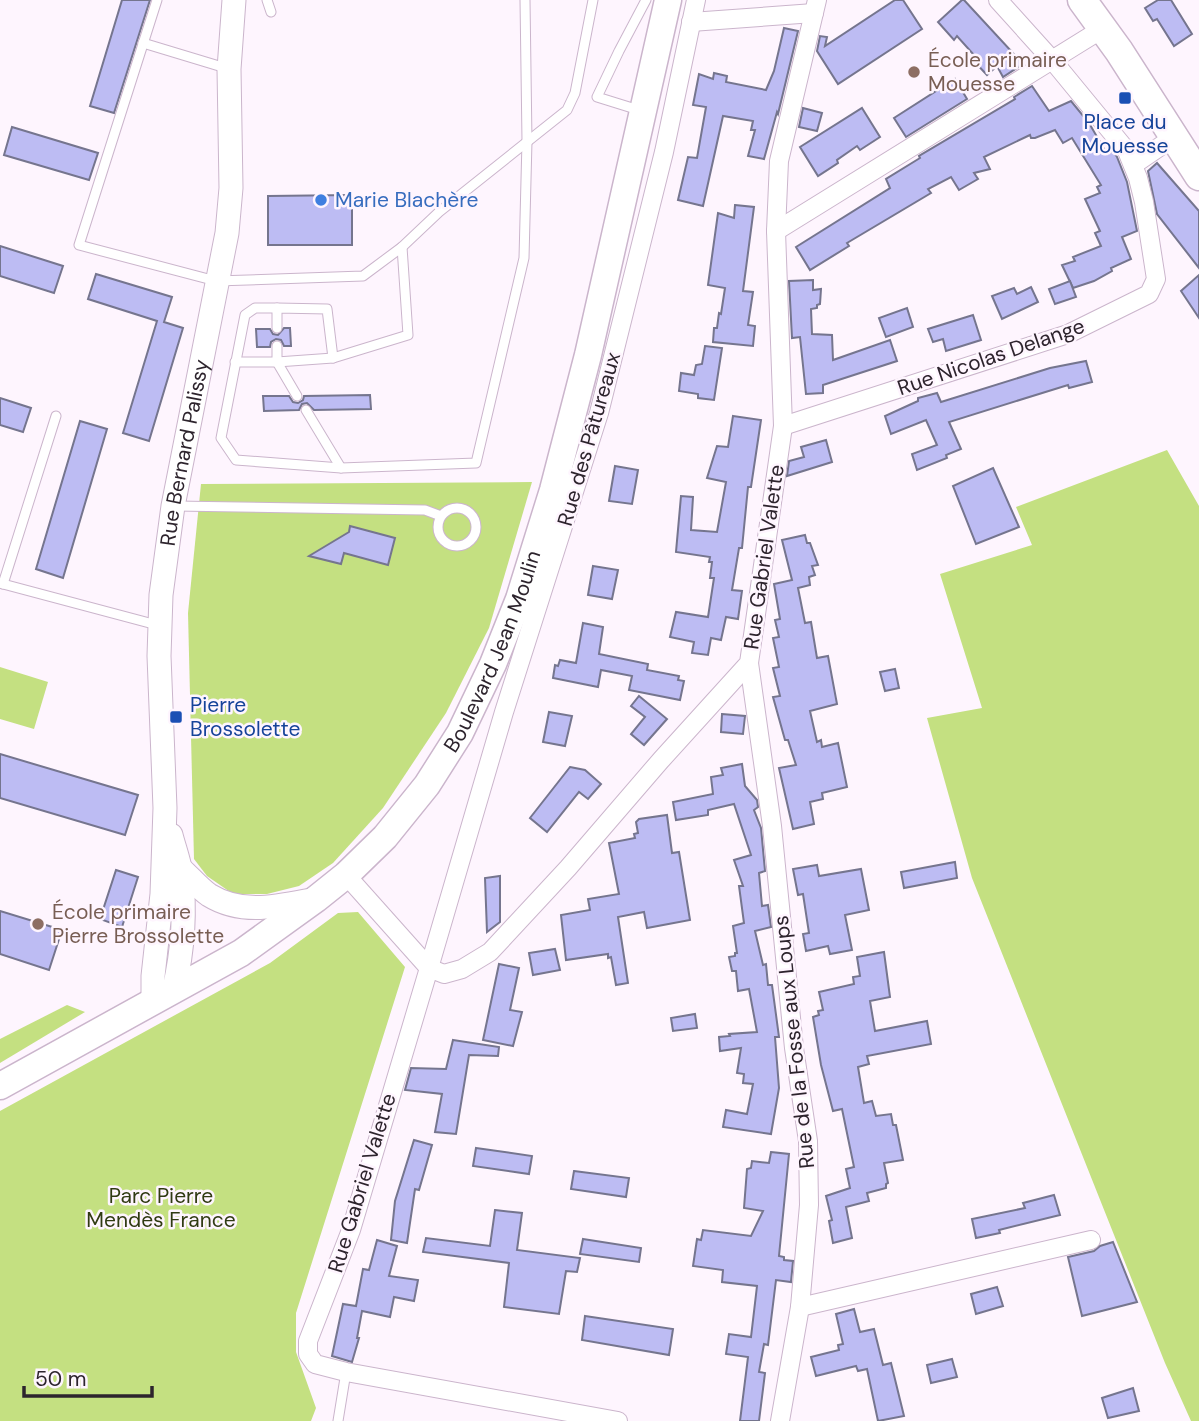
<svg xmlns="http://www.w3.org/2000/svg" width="1199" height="1421" font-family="'DM Sans',sans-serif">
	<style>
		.green { fill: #c4e081 }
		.building { fill: #bdbcf3; stroke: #75758e; stroke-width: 2 }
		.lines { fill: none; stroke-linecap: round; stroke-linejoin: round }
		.service-casing { stroke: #cbb5cc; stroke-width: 11 }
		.minor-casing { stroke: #cbb5cc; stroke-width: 20 }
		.tertiary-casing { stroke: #cbb5cc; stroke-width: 25 }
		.secondary-casing { stroke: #cbb5cc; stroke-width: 29 }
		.primary-casing { stroke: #cbb5cc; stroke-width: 31 }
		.service { stroke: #fff; stroke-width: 9 }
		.minor { stroke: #fff; stroke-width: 18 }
		.tertiary { stroke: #fff; stroke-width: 23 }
		.secondary { stroke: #fff; stroke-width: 26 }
		.primary { stroke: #fff; stroke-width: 28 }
		.education-dot { fill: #8d6e63; stroke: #fef5fe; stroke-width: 2.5 }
		.transit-dot { fill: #1a4fb4; stroke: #fef5fe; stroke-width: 2.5 }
		.shop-dot { fill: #3f7fe0; stroke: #fef5fe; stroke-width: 2.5 }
		.labels { text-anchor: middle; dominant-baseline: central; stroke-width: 5; stroke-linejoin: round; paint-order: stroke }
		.education-label { font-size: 21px; fill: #785e54; stroke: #fef5fe; text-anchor: start }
		.transit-label { font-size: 21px; fill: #164399; stroke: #fef5fe }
		.shop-label { font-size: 21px; fill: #366cbe; stroke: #fef5fe; text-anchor: start }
		.street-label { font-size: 21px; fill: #2d242d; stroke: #fef5fe }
		.park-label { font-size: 21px; fill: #303b12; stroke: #fef5fe }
	</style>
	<rect width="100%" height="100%" fill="#fef5fe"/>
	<g class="green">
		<polygon points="1167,450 1199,506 1199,1421 1191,1421 1165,1363 972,878 927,718 982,708 940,574 1032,545 1016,507"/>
		<polygon points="532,482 489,628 446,713 383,808 333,863 299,886 267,894 233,894 207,876 194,859 188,613 201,484"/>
		<polygon points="0,667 48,682 34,729 0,719"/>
		<polygon points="358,912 405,967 296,1313 296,1352 316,1408 311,1421 0,1421 0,1111 270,963 338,913"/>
		<polygon points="67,1005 85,1012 0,1063 0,1039"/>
	</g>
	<g class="building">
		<polygon points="122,0 150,0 114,113 90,106"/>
		<polygon points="895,0 903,0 922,29 838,84 817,51 820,36 827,37 825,46"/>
		<polygon points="962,0 964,0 1023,64 1003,77 997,66 987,75 971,58 974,55 957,36 954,40 938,22"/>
		<polygon points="1158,0 1171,0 1192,34 1174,46 1157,19 1153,21 1145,8"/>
		<polygon points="784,28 798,31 778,114 777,112 764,159 748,156 755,130 751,130 753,121 723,116 703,206 678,200 688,157 697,158 706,107 693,105 699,74 713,79 714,73 727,76 726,82 766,90 774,71"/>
		<polygon points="955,79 967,99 906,137 894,118"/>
		<polygon points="1032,86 1049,111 1071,101 1089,123 1107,154 1113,151 1117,157 1127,182 1137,231 1122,237 1131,259 1111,268 1112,271 1094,281 1073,288 1062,265 1075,261 1073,257 1101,246 1095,233 1100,231 1085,199 1100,193 1097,187 1101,185 1072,138 1063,143 1055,130 1035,138 1031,138 1030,135 984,157 990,169 974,173 978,179 959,190 951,177 928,189 931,193 847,243 849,246 810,270 796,247 890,188 886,179 920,158 919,156 1015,99 1014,97"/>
		<polygon points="803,108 822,113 817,131 799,127"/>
		<polygon points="862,108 880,137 860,150 857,146 837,160 838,163 818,176 800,147"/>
		<polygon points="12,127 98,153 89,180 4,155"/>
		<polygon points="1157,163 1199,211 1199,268 1157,214 1148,171"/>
		<polygon points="352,195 352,245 268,245 268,196"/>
		<polygon points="735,205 754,207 743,291 753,292 748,325 755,326 753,346 713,342 714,328 717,328 719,313 721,314 725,288 708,285 718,213 734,218"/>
		<polygon points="0,246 63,266 54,293 0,276"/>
		<polygon points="96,274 172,297 164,322 183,328 149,441 123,433 157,321 88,299"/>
		<polygon points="1199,275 1199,318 1181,291"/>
		<polygon points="813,280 813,290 821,289 820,304 817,305 817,308 811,309 812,334 832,335 833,360 890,340 897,361 823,385 823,393 806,394 800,337 792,338 789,281"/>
		<polygon points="1070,281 1076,297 1055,304 1049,289"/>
		<polygon points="1031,287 1038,302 1002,319 992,296 1014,288 1017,294"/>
		<polygon points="907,308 913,327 886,337 879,318"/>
		<polygon points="973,315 981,340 946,351 943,339 933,342 928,329"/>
		<polygon points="284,328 290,328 291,346 284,346 281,340 276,339 271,342 270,347 257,347 256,329 270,329 273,334 278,335"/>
		<polygon points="705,346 722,348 714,400 698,398 698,394 679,391 681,373 694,375 696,365 702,364"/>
		<polygon points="1086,361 1092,382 1069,388 1068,385 949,422 961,449 946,455 947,458 917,470 912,454 937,445 926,420 891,434 885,416 918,401 918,398 937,393 941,402 1050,368"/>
		<polygon points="370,395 371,409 314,410 307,403 302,404 299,410 264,411 263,396 289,396 293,402 298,403 303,400 304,396"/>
		<polygon points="0,398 31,408 23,432 0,425"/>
		<polygon points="733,416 761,420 751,487 748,487 742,548 739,548 732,590 742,591 738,619 726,617 721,640 711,638 708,655 692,653 694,642 670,637 676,612 708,617 714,578 710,578 712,562 709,562 710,557 676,552 681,496 693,497 691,530 717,532 726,482 707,478 717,446 728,447"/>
		<polygon points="80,421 107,429 63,578 36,569"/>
		<polygon points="826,440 832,462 787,476 789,461 804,457 801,447"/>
		<polygon points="615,466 638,470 632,504 609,501"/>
		<polygon points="993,468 1019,527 976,544 953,486"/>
		<polygon points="350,526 395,538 388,565 344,553 341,564 309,556 349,532"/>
		<polygon points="805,535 807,543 810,543 818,565 812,566 815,575 809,577 810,585 798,588 805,623 811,622 817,658 828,656 837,704 810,711 817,742 821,740 822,747 838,743 847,787 822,793 823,799 810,802 814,824 793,829 779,768 796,765 788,740 785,740 773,697 780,696 773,668 779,667 773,638 779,637 775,620 780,619 774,584 792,580 782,540"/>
		<polygon points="593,566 618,570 612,599 588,595"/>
		<polygon points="583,623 603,627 599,654 648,664 647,670 679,676 678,680 684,681 680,700 629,690 632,676 601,670 598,687 553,678 555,665 558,666 560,660 576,663"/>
		<polygon points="895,669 899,688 885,691 880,672"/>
		<polygon points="639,696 667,719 644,745 631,734 645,717 631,706"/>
		<polygon points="549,712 572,716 565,746 543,742"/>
		<polygon points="722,714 745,716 743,734 721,732"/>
		<polygon points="0,754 138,795 125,835 0,798"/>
		<polygon points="742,764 745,786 757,800 758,807 754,810 761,828 765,871 759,873 762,906 768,905 771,927 755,931 763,965 766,964 768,985 772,985 779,1037 775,1037 779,1088 771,1134 723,1127 726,1110 747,1114 753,1084 743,1083 744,1074 737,1073 741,1048 720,1051 719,1037 730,1036 729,1034 757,1032 749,989 738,991 736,971 732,971 729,957 735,956 735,953 737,953 733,926 744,923 739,886 743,886 734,860 751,855 734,804 708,810 708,815 676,820 673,802 713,794 711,777 723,775 721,768"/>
		<polygon points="570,767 585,770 601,784 588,799 579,792 547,832 530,818"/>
		<polygon points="667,815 672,853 679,852 690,920 647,928 644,912 618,917 628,983 616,985 611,957 608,958 608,954 566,960 561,915 590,910 588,899 619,894 609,843 635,838 634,834 638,833 636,822 639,819"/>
		<polygon points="955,862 957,878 904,888 901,872"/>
		<polygon points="817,865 819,876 861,869 869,910 845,915 852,950 830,954 828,946 806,951 803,934 809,933 803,894 798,895 793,869"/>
		<polygon points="116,870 138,877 122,927 100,919"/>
		<polygon points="500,876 500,922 487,932 485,878"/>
		<polygon points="0,911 62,930 49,970 0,954"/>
		<polygon points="555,949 560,970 533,975 529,953"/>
		<polygon points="884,952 890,997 870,1001 875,1031 927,1021 931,1044 867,1056 869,1064 858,1067 864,1103 872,1101 876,1116 891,1114 893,1125 896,1125 903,1160 884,1163 888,1183 886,1184 886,1188 867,1193 869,1201 846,1207 852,1238 833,1243 829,1221 832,1220 826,1196 850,1188 846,1169 854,1167 842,1109 833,1111 821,1065 813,1017 819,1015 818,1011 823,1010 819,992 854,984 853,977 860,976 857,957"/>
		<polygon points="499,964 519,968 510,1010 522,1012 513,1046 483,1040"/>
		<polygon points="695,1014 697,1028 673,1031 671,1018"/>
		<polygon points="453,1040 499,1047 498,1056 469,1055 456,1134 435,1132 442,1094 405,1090 411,1068 446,1069"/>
		<polygon points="414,1140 432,1145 419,1190 415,1189 407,1243 391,1240 395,1201"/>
		<polygon points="476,1148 532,1156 529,1174 473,1166"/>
		<polygon points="771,1152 789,1154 779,1256 784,1257 784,1260 793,1261 791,1282 776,1280 768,1345 764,1344 759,1372 765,1373 759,1421 740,1421 748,1357 726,1354 729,1334 751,1337 757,1286 722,1282 723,1270 693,1266 697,1239 701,1240 703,1230 751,1236 763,1211 744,1208 747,1169 751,1168 752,1161 769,1163"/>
		<polygon points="574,1171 629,1178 626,1197 571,1189"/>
		<polygon points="1054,1195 1060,1215 999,1230 1000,1233 976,1238 972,1219 1025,1208 1023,1203"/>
		<polygon points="495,1210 522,1213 517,1250 580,1258 577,1272 566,1271 559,1314 504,1307 509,1263 423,1252 426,1238 490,1246"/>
		<polygon points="583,1239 641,1248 639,1262 580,1254"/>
		<polygon points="377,1240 397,1246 389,1276 418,1280 414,1301 394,1297 390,1317 362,1311 357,1338 359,1338 352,1362 332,1356 343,1304 356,1306 363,1269 369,1270"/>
		<polygon points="1113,1242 1137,1302 1082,1316 1068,1257 1094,1251 1100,1246"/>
		<polygon points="997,1287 1003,1306 976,1314 971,1294"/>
		<polygon points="854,1309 860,1332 874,1329 883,1365 891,1363 904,1416 878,1421 867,1369 858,1371 856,1366 816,1376 811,1357 839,1350 838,1345 843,1344 836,1314"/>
		<polygon points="585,1316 673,1329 669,1355 582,1340"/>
		<polygon points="952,1359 957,1377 931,1383 927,1365"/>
		<polygon points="1133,1388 1139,1411 1108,1418 1102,1398"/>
	</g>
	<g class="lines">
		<g class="service-casing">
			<g id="service">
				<polyline points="157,0 79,245 216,281 363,276 402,247 439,212 567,110 575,93 593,0"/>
				<polyline points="267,0 271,12"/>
				<polyline points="143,43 229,69"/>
				<polyline points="642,111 597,97 619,51 646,0"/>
				<polyline points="277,308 255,308 245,315 221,438 236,460 341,468 476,463 524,258 527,141 525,0"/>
				<polyline points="277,328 277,308 327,309 333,358"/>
				<polyline points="277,346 277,362 297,396"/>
				<polyline points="235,362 277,362 333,358 408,335 402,247"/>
				<polyline points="306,410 341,468"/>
				<polyline points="175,506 425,510 441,516"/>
				<circle cx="457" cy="527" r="19"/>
				<polyline points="0,583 3,584 56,416"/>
				<polyline points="3,584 157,625"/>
				<polyline points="338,1421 346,1372"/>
			</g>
		</g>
		<g class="minor-casing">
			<g id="minor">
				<polyline points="691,22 814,13"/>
				<polyline points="1133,165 1174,137"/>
				<polyline points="776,231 1102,29"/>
				<polyline points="783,426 1068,334 1149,294 1156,279 1144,202 1138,178 1127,151 1053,61 998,0"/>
				<polyline points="749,663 772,826 794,1048 808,1141 809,1205 800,1307 780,1421"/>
				<polyline points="346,875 429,968"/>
				<polyline points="429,968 504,712 599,413 664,152 696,0"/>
				<polyline points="800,1307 1091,1240"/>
				<polyline points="618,1421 346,1372 315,1364 308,1354 308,1341 351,1230 429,968 444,974 462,969 490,952 568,868 661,760 749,663 783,426 776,231 779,161 817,0"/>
			</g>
		</g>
		<g class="tertiary-casing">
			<g id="tertiary">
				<path d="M171,835C174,847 179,860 181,873C186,913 183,950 174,989"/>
				<path d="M181,869C190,877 199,888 209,895C243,916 279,906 316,899"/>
				<path id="s1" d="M153,1000V976L162,894L165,808L159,656L161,595L173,506L227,233L231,188L229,69L234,0"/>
			</g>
		</g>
		<g class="secondary-casing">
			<g id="secondary">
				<path id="s2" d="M0,1086L241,953L316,899L346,875L385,837L427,785L460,733L493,664L519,599L553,490L588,355L668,0"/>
			</g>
		</g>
		<g class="primary-casing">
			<polyline id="primary" points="1082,0 1119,51 1199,176"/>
		</g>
		<use href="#service" class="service"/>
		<use href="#minor" class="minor"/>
		<use href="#tertiary" class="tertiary"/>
		<use href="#secondary" class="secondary"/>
		<use href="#primary" class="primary"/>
	</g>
	<g class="education-dot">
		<circle cx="914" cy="72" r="7"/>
		<circle cx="38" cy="924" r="7"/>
	</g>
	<g class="transit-dot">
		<rect x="1118" y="91" width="14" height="14" rx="3.5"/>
		<rect x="169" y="710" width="14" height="14" rx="3.5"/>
	</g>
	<circle class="shop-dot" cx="321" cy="200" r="7"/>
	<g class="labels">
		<g class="education-label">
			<text x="928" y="60">École primaire<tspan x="928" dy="24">Mouesse</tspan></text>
			<text x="52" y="912">École primaire<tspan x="52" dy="24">Pierre Brossolette</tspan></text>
		</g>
		<g class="transit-label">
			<text x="1125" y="122">Place du<tspan x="1125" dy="24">Mouesse</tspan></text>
			<text x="190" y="705" text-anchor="start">Pierre<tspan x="190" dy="24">Brossolette</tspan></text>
		</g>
		<g class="shop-label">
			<text x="335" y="200">Marie Blachère</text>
		</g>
		<g class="street-label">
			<text transform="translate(991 357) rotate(-19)">Rue Nicolas Delange</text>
			<text transform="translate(589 439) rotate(-74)">Rue des Pâtureaux</text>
			<text stroke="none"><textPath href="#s1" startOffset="550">Rue Bernard Palissy</textPath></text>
			<text transform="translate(764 557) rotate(-82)">Rue Gabriel Valette</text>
			<text stroke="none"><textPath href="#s2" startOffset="677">Boulevard Jean Moulin</textPath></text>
			<text transform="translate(794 1042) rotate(-96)">Rue de la Fosse aux Loups</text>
			<text transform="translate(362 1183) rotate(-73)">Rue Gabriel Valette</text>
		</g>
		<g class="park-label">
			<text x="161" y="1196">Parc Pierre<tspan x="161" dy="24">Mendès France</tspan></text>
		</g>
	</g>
	<path d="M24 1386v10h128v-10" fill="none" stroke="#2d242d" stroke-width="3.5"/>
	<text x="35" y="1386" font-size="21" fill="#2d242d" stroke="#fef5fe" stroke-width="5" paint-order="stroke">50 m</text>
</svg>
